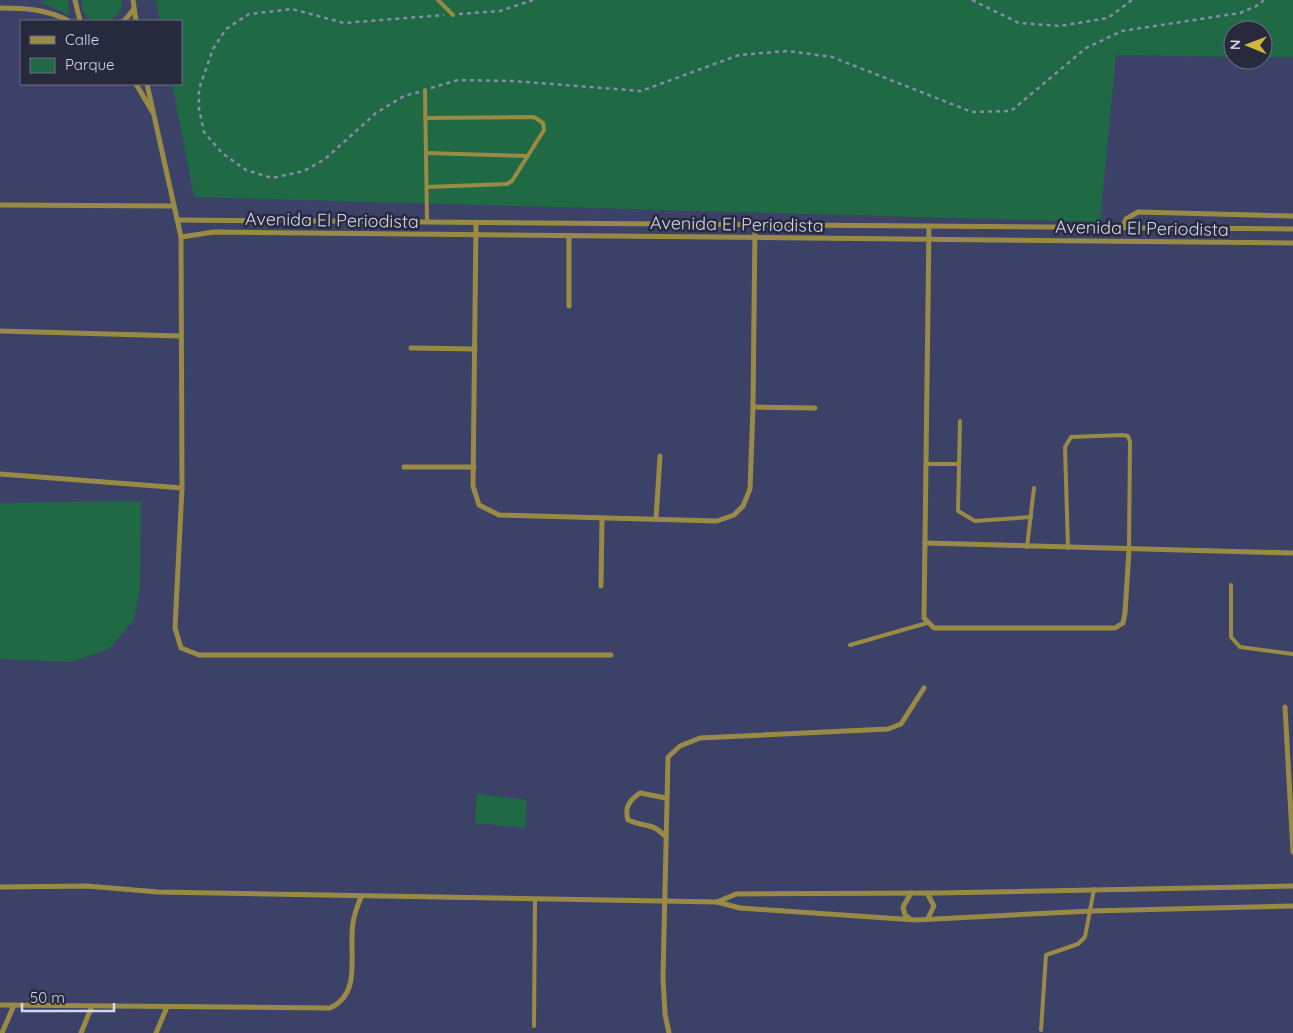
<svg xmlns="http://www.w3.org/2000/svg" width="1293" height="1033" font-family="Quicksand,sans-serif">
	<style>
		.green { fill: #1f6944 }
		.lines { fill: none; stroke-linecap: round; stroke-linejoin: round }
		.path { stroke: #878cab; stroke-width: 2.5; stroke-dasharray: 4 4; stroke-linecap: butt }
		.service { stroke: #998b45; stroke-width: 4 }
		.minor { stroke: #998b45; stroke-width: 5 }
		.labels { text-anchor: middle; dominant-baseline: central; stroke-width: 5; stroke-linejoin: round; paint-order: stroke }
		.street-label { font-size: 18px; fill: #d3d8f0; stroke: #27293c }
	</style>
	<rect width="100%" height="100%" fill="#3c4168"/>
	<g class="green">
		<polygon points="48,0 68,0 69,15 40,2"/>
		<polygon points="82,0 122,0 121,10 111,21 91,21 83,12"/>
		<polygon points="156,0 1293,0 1293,57 1263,57 1263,30 1233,30 1233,57 1116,55 1100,222 194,197 172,84 181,84 181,21 160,21"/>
		<polygon points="141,501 140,589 134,620 109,649 71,662 0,659 0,503"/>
		<polygon points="477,794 527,800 525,828 475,823"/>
	</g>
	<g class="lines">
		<g class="path">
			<polyline points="972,0 1019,23 1060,26 1108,18 1132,0"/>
			<polyline points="459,14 500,11 533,0"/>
			<polyline points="431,88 458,80 513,81 641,91 739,55 788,51 832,57 972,112 1011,111 1086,48 1122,31 1240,13 1261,4 1263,0"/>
			<polyline points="419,92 404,96 376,113 325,159 304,171 272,178 246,170 222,153 204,132 199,109 199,89 213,49 226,29 249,14 292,9 344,23 444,15"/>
		</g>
		<g class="service">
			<polyline points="438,0 453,15"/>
			<polyline points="425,90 427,222"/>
			<polyline points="425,118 534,117 543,123 544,130 512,181 507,184 427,187"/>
			<polyline points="426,153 528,156"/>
			<polyline points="960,421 958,511 975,521 1031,517"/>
			<polyline points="926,464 959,464"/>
			<polyline points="1027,547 1034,488"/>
			<polyline points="1068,548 1065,447 1071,437 1122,435 1128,436 1130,442 1129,549"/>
			<polyline points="1231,585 1231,637 1240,647 1293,654"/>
			<polyline points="850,645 927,623"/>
			<polyline points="534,1026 535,900"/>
			<polyline points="1041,1030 1046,955 1078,944 1085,937 1094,889"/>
		</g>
		<g class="minor">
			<polyline points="75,0 80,21"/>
			<polyline points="133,0 136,21"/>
			<path d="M0,8C25,8 46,9 69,21"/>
			<polyline points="124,21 134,9"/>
			<polyline points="136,84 152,111"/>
			<polyline points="147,84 181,237 182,488 175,628 181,648 199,655 611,655"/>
			<polyline points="0,205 174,206"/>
			<polyline points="177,220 1293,229"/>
			<polyline points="476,222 473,486 479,505 499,515 717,521 734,515 743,506 750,489 753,407 755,225"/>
			<polyline points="929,226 924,618 934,628 1115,628 1123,623 1125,613 1129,550"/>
			<polyline points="1122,228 1126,219 1138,212 1293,216"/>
			<polyline points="181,237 214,232 1293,243"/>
			<polyline points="569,306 569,236"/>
			<polyline points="0,331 181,336"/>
			<polyline points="411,348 475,349"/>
			<polyline points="753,407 815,408"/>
			<polyline points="404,467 474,467"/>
			<polyline points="0,474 182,488"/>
			<polyline points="656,519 660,456"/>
			<polyline points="925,543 1293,553"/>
			<polyline points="601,586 602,518"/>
			<polyline points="1285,707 1293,852"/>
			<path d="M665,836C650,821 645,828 628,820C624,807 630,800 640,793L666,798"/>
			<polyline points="1293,886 938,893 736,894 717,902 740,908 916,920 1091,911 1293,906"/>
			<polyline points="0,887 87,886 158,892 717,902"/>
			<polyline points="927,893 934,906 928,918"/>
			<polyline points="910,919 905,915 903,907 911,893"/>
			<path d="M0,1005L330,1008C363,993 348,953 353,923C354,914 358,905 361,897"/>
			<polyline points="2,1033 14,1005"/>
			<polyline points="81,1033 92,1006"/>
			<polyline points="156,1033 167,1007"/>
			<polyline points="669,1033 665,1014 663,978 668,757 680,746 700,738 888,729 901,724 924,688"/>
		</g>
	</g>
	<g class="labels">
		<g class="street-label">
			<text transform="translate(332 220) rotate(1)">Avenida El Periodista</text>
			<text transform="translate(737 224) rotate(1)">Avenida El Periodista</text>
			<text transform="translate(1142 228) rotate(1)">Avenida El Periodista</text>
		</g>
	</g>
	<rect x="20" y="20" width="162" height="65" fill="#27293c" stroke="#6c6f84"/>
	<rect x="30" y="36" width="25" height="8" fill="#998b45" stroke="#6c6f84"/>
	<text x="65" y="45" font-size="15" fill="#d3d8f0">Calle</text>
	<rect x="30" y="58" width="25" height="15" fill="#1f6944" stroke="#6c6f84"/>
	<text x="65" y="70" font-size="15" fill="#d3d8f0">Parque</text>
	<g transform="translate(1248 45) rotate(271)"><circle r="24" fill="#27293c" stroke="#6c6f84"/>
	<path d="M0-4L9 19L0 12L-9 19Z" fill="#d1b736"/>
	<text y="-8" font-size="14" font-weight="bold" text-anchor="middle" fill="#d3d8f0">N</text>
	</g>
	<path d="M22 1003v8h92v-8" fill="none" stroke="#d3d8f0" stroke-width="2.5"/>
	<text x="30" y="1003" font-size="15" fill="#d3d8f0" stroke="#27293c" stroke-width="4" paint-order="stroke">50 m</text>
</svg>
